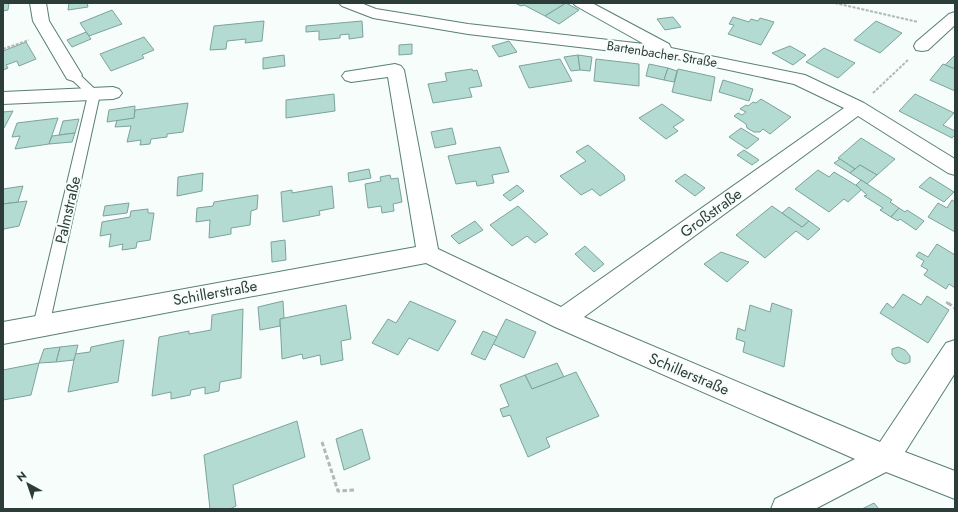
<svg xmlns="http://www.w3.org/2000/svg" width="958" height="512" font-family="Jost,sans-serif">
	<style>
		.building { fill: #b3dbd1; stroke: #7ca39a }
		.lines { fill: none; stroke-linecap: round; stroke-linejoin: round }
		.service-casing { stroke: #597e75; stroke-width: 2 }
		.minor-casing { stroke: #597e75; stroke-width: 2 }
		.path-far2 { stroke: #afb9b6; stroke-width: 2; stroke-dasharray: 3 1.5; stroke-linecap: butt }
		.path-far1 { stroke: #afb9b6; stroke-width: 2.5; stroke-dasharray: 4 2; stroke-linecap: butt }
		.path { stroke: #afb9b6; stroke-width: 3; stroke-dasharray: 4.5 2.5; stroke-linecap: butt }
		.service { fill: #fff; fill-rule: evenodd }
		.minor { fill: #fff; fill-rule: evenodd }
		.labels { text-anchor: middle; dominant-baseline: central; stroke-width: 4; stroke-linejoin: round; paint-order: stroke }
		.far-street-label { font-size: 13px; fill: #2c3c38; stroke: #f6fdfb }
		.street-label { font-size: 15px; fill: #2c3c38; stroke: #f6fdfb }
	</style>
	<rect width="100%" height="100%" fill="#f6fdfb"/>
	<g class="building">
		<polygon points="3,3 9,3 8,10 3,11"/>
		<polygon points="69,3 87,3 88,7 68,10"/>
		<polygon points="515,3 566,3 545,16 524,5 521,6"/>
		<polygon points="566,3 579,10 559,24 545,16"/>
		<polygon points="112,10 122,24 89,36 80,23"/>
		<polygon points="673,17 681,27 665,30 657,19"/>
		<polygon points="733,17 749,22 751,19 758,21 760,18 774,22 761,45 728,34 734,25 729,24"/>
		<polygon points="264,21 262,41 245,43 246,39 227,41 226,49 210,50 214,26"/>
		<polygon points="362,21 363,37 349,39 349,34 340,35 340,38 319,40 319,31 306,32 306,26"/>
		<polygon points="876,21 902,33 880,53 854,40"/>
		<polygon points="86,32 91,39 72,47 67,40"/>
		<polygon points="144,37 154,50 142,55 144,58 111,71 100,54"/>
		<polygon points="509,41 517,52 499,57 492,46"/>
		<polygon points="26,42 36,59 19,66 17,61 6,65 8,68 3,70 3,51"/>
		<polygon points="412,44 412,54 399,55 399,45"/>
		<polygon points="790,46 806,55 793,65 772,53"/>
		<polygon points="824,48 855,63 838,78 806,62"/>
		<polygon points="284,55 285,66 263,69 263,58"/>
		<polygon points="578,55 580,70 571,71 564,57"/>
		<polygon points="578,55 592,57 590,71 580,70"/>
		<polygon points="955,55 955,69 945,65"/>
		<polygon points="560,59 572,81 529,88 519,66"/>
		<polygon points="596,59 639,64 639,86 594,81"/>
		<polygon points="649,64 668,68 664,80 646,76"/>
		<polygon points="943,64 955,69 955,91 930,80"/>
		<polygon points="668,68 677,71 674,82 664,80"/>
		<polygon points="472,69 473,71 477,70 482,86 469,88 472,97 433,103 428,84 447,81 445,73"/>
		<polygon points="678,69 715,77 711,101 672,92"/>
		<polygon points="723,80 753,89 749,101 719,92"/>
		<polygon points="334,94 335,111 286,118 286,100"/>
		<polygon points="915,94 954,113 943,125 955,131 955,135 952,138 899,111"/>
		<polygon points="761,99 791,117 770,134 763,129 760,132 754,132 747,128 746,124 734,116 738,113 742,115 746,112 740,109 746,105 748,106 753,102 756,103"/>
		<polygon points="188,103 183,132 167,134 167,137 151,139 150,144 140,145 141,140 127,142 131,126 115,127 117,120 134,118 135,110"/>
		<polygon points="662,104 684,120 673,127 678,131 666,139 639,118"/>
		<polygon points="135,106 134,118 107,122 109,110"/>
		<polygon points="13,111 4,128 3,128 3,112"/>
		<polygon points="58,118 49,144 15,149 20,136 12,137 17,123"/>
		<polygon points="79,119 75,133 59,135 63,121"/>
		<polygon points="452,128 456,144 435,148 431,132"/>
		<polygon points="741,128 759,139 747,149 729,137"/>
		<polygon points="75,133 72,142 49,144 52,136"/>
		<polygon points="861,138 895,159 877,175 860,165 855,169 838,158"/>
		<polygon points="588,145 624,175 625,180 600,196 592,189 581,195 560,176 586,161 576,152"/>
		<polygon points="500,147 509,172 492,175 494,183 477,186 476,181 456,184 448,156"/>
		<polygon points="744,150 759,160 752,165 737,155"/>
		<polygon points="840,159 855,169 850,173 834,163"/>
		<polygon points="860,165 877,175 867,184 850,173"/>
		<polygon points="369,169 371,178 349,182 348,173"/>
		<polygon points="818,170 829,177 834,172 862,189 848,202 844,199 829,212 795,189"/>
		<polygon points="203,173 202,191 177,196 178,177"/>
		<polygon points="685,174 705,188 695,196 675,181"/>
		<polygon points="390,175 391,179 398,178 402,202 393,204 394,211 382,213 381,206 368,208 365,184 381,181 380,177"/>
		<polygon points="930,177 954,192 944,202 919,187"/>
		<polygon points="861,180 892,200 890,202 899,208 891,217 880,210 883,208 864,196 867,195 856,185"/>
		<polygon points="517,185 524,191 510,201 503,195"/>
		<polygon points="23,186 18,202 3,204 3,189"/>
		<polygon points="332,186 334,208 319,211 320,215 283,222 281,192 292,190 292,193"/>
		<polygon points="258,195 257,209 251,211 250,225 231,228 231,234 209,238 210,220 196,222 197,208 213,206 214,202"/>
		<polygon points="952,200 955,202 955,232 928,217 938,203 947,208"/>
		<polygon points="27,201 19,226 4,229 3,231 3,204"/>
		<polygon points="129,203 127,213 103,216 105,206"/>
		<polygon points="518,206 548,234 535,243 527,236 512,246 490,225"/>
		<polygon points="772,206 802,227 809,221 820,229 808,240 796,231 765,258 736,235"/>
		<polygon points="789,207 809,221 802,227 782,213"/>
		<polygon points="899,208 905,212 907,210 924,221 916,230 900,219 898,221 891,217"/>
		<polygon points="148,209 148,213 154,213 150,240 137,242 136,248 122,250 123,244 109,247 111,234 100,236 102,222 130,217 131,211"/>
		<polygon points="475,221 483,230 459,244 451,236"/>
		<polygon points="285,240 286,260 272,262 271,242"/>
		<polygon points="937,244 955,255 955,288 949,284 946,289 924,275 928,270 921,266 924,261 916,256 919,252 928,257"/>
		<polygon points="585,246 604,264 594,272 575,254"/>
		<polygon points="721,252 749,262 727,282 704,264"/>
		<polygon points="903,294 921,305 927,296 949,310 928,343 880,313 887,303 893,308"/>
		<polygon points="283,301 284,318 280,319 280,326 260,330 258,307"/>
		<polygon points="410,301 456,321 438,351 409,338 398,355 372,343 388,319 396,323"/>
		<polygon points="772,303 792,310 784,367 743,352 745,342 736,339 738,328 745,331 750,305 770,312"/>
		<polygon points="346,305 351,339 341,341 343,360 321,365 320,355 303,359 302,354 282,359 280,319"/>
		<polygon points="243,309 241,378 220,382 219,391 205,394 205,387 191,390 190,395 171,399 171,392 152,396 159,337 189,331 189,334 211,330 212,315"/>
		<polygon points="506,319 536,332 524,358 493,344"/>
		<polygon points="483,331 497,337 485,360 471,354"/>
		<polygon points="124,340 118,382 68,392 75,354 90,352 91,347"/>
		<polygon points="78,345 74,360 56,362 60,347"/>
		<polygon points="60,347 56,362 39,363 44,349"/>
		<polygon points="898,347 905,350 910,356 910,362 905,364 897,361 892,355 892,349"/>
		<polygon points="39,363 31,395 3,400 3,370"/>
		<polygon points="557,363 564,377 532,389 525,375"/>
		<polygon points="576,372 599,416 546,438 550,447 528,457 510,415 503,417 500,409 509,406 500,385 525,375 532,389"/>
		<polygon points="297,421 305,457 233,485 236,506 230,509 210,509 204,455"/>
		<polygon points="362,429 370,459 344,470 336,439"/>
		<polygon points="874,503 879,509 862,509"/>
	</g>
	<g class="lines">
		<g class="service-casing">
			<polygon id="service" points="73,71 77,72 100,94 49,326 47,331 41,333 35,331 33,326 88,95 67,75 69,72"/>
		</g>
		<g class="minor-casing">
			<g id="minor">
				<polygon points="30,3 46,3 49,21 82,75 79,79 73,81 67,79 33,21"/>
				<polygon points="339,3 361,3 376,9 468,24 644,44 576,6 573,3 592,3 669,44 671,48 805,75 864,103 955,159 955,175 948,173 858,116 584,317 880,442 946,343 955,340 955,373 905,452 955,471 955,499 886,472 815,509 771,509 775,499 855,459 555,327 426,263 3,344 3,322 416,247 388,77 351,82 345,80 342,76 345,72 395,64 401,66 404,70 438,249 561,307 844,108 794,84 673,58 468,34 373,18 342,6"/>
				<polygon points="955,12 955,25 928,50 922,51 916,50 914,46 916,42 949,14"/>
				<polygon points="113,87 119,89 122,93 119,97 113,99 3,104 3,92"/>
			</g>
		</g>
		<g class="path-far2">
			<polyline points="835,3 918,22"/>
			<polyline points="3,49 29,40"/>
			<polyline points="873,93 909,59"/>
		</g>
		<polyline class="path-far1" points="946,302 949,304"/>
		<g class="path">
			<polyline points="948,303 955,308"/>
			<polyline points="322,442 338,491 356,490"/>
		</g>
		<use href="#service" class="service"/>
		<use href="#minor" class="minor"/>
	</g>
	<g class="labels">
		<g class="far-street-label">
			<text transform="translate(662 54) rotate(9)">Bartenbacher Straße</text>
		</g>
		<g class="street-label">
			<text transform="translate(68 210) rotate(-77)">Palmstraße</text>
			<text transform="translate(711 213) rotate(-36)">Großstraße</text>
			<text transform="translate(215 293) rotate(-10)">Schillerstraße</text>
			<text transform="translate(689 374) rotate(23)">Schillerstraße</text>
		</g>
	</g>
	<rect width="958" height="512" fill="none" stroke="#2c3c38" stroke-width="8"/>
	<g transform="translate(28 484) rotate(320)" stroke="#f6fdfb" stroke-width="3" paint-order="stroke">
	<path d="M0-3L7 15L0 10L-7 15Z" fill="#2c3c38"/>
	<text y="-6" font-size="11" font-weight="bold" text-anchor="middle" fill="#2c3c38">N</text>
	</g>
</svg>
